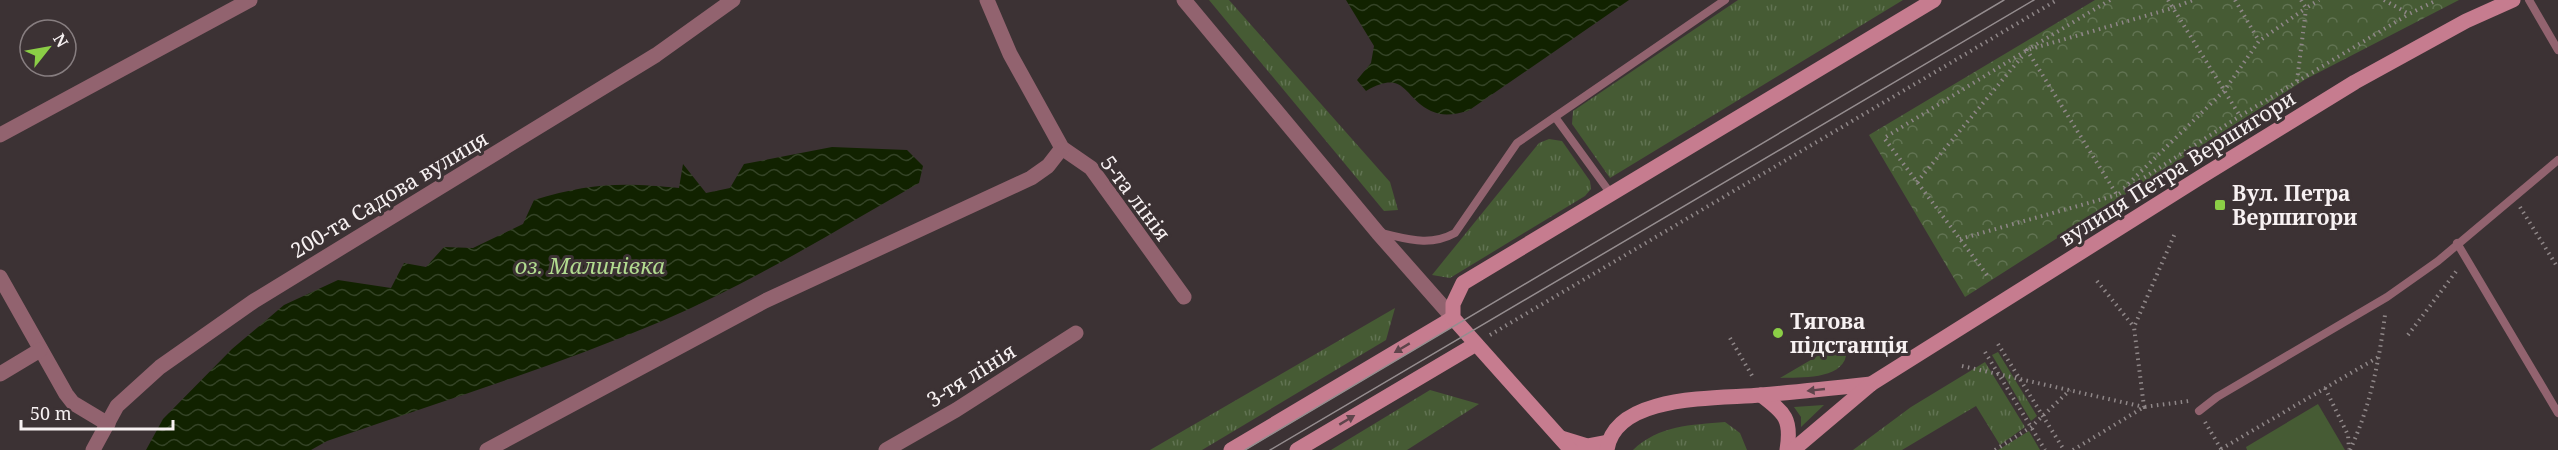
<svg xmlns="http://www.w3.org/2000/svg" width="2558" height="450" font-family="'Noto Serif',serif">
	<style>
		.grass { fill: url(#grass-tufts) }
		.park { fill: url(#park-crowns) }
		.pitch { fill: #465b34 }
		.water { fill: url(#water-waves) }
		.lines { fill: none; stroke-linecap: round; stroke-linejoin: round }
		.path { stroke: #8f8788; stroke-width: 4; stroke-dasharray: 1.5 4.5; stroke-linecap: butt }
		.service { stroke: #92636f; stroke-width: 8 }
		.minor { stroke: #92636f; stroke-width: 15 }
		.secondary { stroke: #c67c8f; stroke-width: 15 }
		.tram { stroke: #958d8f; stroke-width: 1.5 }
		.oneway { fill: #5e444b }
		.poi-dot { fill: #8bce46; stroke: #3c3234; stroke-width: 2 }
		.labels { text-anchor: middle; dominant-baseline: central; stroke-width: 6; stroke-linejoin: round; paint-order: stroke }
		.street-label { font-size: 21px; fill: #f7f1f2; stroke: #3c3234 }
		.poi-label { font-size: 21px; font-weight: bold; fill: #f7f1f2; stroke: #3c3234; text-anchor: start }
		.water-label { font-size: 22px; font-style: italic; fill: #b1da8f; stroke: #3c3234 }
	</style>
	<defs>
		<pattern id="grass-tufts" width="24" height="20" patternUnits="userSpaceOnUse" patternTransform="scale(1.5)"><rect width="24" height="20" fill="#465b34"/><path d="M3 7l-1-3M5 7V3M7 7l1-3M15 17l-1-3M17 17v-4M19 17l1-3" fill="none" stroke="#617352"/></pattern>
		<pattern id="park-crowns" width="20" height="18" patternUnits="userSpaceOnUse" patternTransform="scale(1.5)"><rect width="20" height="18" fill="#465b34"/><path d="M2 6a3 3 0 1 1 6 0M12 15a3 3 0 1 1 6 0" fill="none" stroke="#617352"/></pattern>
		<pattern id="water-waves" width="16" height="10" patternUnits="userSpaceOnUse" patternTransform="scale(1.5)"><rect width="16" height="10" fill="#120"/><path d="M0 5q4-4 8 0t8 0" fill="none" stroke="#344326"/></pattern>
	</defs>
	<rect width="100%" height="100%" fill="#3c3234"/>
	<g class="grass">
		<polygon points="1209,0 1229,0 1390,182 1398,210 1384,211"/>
		<polygon points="1738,0 1903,0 1610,178 1572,124 1573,111"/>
		<polygon points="1549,139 1562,141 1590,181 1591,189 1585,196 1450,278 1432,275 1539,143"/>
		<polygon points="1395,308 1386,340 1202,450 1150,450"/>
		<path d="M1838,344L1846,356C1841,380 1800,377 1780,378Z"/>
		<polygon points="1998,352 2037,416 2031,421 1992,355"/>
		<polygon points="1985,362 2025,427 2000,445 1976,406 1902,450 1853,450 1911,407"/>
		<polygon points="1430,390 1479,404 1407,450 1331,450"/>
		<polygon points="1824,405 1801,427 1801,417 1794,407"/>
		<path d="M1725,422L1740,433L1747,450H1633C1659,425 1691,425 1725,422Z"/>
		<polygon points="2029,431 2040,450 1998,450"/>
	</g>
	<polygon class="park" points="2095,0 2459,0 2306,79 1965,297 1869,135"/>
	<polygon class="pitch" points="2318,404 2345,450 2247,450 2246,447"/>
	<g class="water">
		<path d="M1346,0H1629L1468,111C1455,114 1444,117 1431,111C1403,98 1406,68 1366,91L1357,80L1371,63L1374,46Z"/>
		<path d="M832,147L907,150L923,166L919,183C835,231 751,283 662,321C553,367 438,403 327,441L311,450H146L163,419L232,349L284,305L338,280L391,288L404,263L426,267L444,247L473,248L523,224L534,200C588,183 623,182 679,188L683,164L706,193L730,188L744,164Z"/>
	</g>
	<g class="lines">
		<g class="path">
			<polyline points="2110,0 2027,50 2117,195 2240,116 2409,14"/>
			<polyline points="2168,0 2240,116"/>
			<polyline points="2235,0 2259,41"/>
			<polyline points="2301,0 2306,8 2319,0"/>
			<polyline points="2384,0 2409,14 2437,0"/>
			<polyline points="2297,81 2306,9"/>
			<polyline points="1917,182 2025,53"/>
			<polyline points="2124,188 2224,91 2259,41 2306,8"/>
			<polyline points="2520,207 2558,268"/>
			<polyline points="1960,239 2117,195"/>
			<polyline points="1987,275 1884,138 2027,50 2173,8 2193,0"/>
			<polyline points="2097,281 2134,327"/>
			<polyline points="1490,335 2057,0"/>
			<polyline points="2408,335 2458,269"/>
			<polyline points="1730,338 1754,379"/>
			<polyline points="1998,344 2064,450"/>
			<polyline points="1985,352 2045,450"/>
			<polyline points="1962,366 2144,407 2134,327 2176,231"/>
			<polyline points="2325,388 2348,435 2349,449"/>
			<polyline points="2205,422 2221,449"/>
			<polyline points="2221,449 2380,356"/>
			<polyline points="1995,450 2031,427 2070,390"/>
			<polyline points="2073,450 2144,407 2189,401"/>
			<path d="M2350,450C2370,407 2379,362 2385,315"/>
		</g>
		<g class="service">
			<polyline points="2529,0 2558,50"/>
			<polyline points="1555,117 1611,194"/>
			<path d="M1381,233C1408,239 1429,247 1455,233L1517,143L1725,0"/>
			<polyline points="2457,243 2558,413"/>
			<polyline points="2199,411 2217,397 2387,297 2438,261 2558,160"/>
		</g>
		<g class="minor">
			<polyline points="987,0 1010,54 1062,148 1091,168 1184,297"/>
			<polyline points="1184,0 1378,233 1453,318"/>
			<polyline points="0,135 250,0"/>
			<polyline points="0,277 66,394 73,403 108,424"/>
			<polyline points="0,374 40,350"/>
			<polyline points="93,450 117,406 160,367 254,301 656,55 733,0"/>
			<polyline points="487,450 765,301 1031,178 1048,166 1062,148"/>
			<polyline points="886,450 956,410 1076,333"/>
		</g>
		<g class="secondary">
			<path d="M1761,395C1785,413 1792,419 1787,450"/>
			<polyline points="1561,438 1587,446 1608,442"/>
			<polyline points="1231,450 1453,318"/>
			<polyline points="1297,450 1476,344"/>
			<polyline points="1571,450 1453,318 1453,304 1463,283 1934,0"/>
			<path d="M1607,450C1615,393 1719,399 1761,395C1797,392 1834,388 1871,384"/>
			<polyline points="1793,450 1871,384 2199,178 2355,82 2466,21 2513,0"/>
		</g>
		<g class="tram">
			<polyline points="1245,450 2004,0"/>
			<polyline points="1270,450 2034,0"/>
		</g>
	</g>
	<defs><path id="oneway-solid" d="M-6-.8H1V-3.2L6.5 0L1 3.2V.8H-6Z" transform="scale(1.5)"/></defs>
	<g class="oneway">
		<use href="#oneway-solid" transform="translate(1402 348) rotate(149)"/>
		<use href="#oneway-solid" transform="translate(1816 390) rotate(174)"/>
		<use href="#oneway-solid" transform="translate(1347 420) rotate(-31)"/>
	</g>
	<g class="poi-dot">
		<rect x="2214" y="199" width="12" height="12" rx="3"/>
		<circle cx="1778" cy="333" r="6"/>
	</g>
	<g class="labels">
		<g class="street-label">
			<text transform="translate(2177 168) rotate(-32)">вулиця Петра Вершигори</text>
			<text transform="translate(389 194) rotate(-31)">200-та Садова вулиця</text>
			<text transform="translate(1136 198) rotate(53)">5-та лінія</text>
			<text transform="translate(971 375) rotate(-32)">3-тя лінія</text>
		</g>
		<g class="poi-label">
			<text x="2232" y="193">Вул. Петра<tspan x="2232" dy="24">Вершигори</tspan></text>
			<text x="1790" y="321">Тягова<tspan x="1790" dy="24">пiдстанцiя</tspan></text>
		</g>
		<g class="water-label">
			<text x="590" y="265">оз. Малинівка</text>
		</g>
	</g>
	<g transform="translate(48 48) rotate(59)"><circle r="28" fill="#3c3234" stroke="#877e80" stroke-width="1.5"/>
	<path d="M0-4.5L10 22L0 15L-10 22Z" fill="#8bce46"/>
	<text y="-9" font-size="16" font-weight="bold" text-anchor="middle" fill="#f7f1f2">N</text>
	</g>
	<path d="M21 420v9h152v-9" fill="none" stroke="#f7f1f2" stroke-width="3"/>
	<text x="30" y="420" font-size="18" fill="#f7f1f2" stroke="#3c3234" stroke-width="4.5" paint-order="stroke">50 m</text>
</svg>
